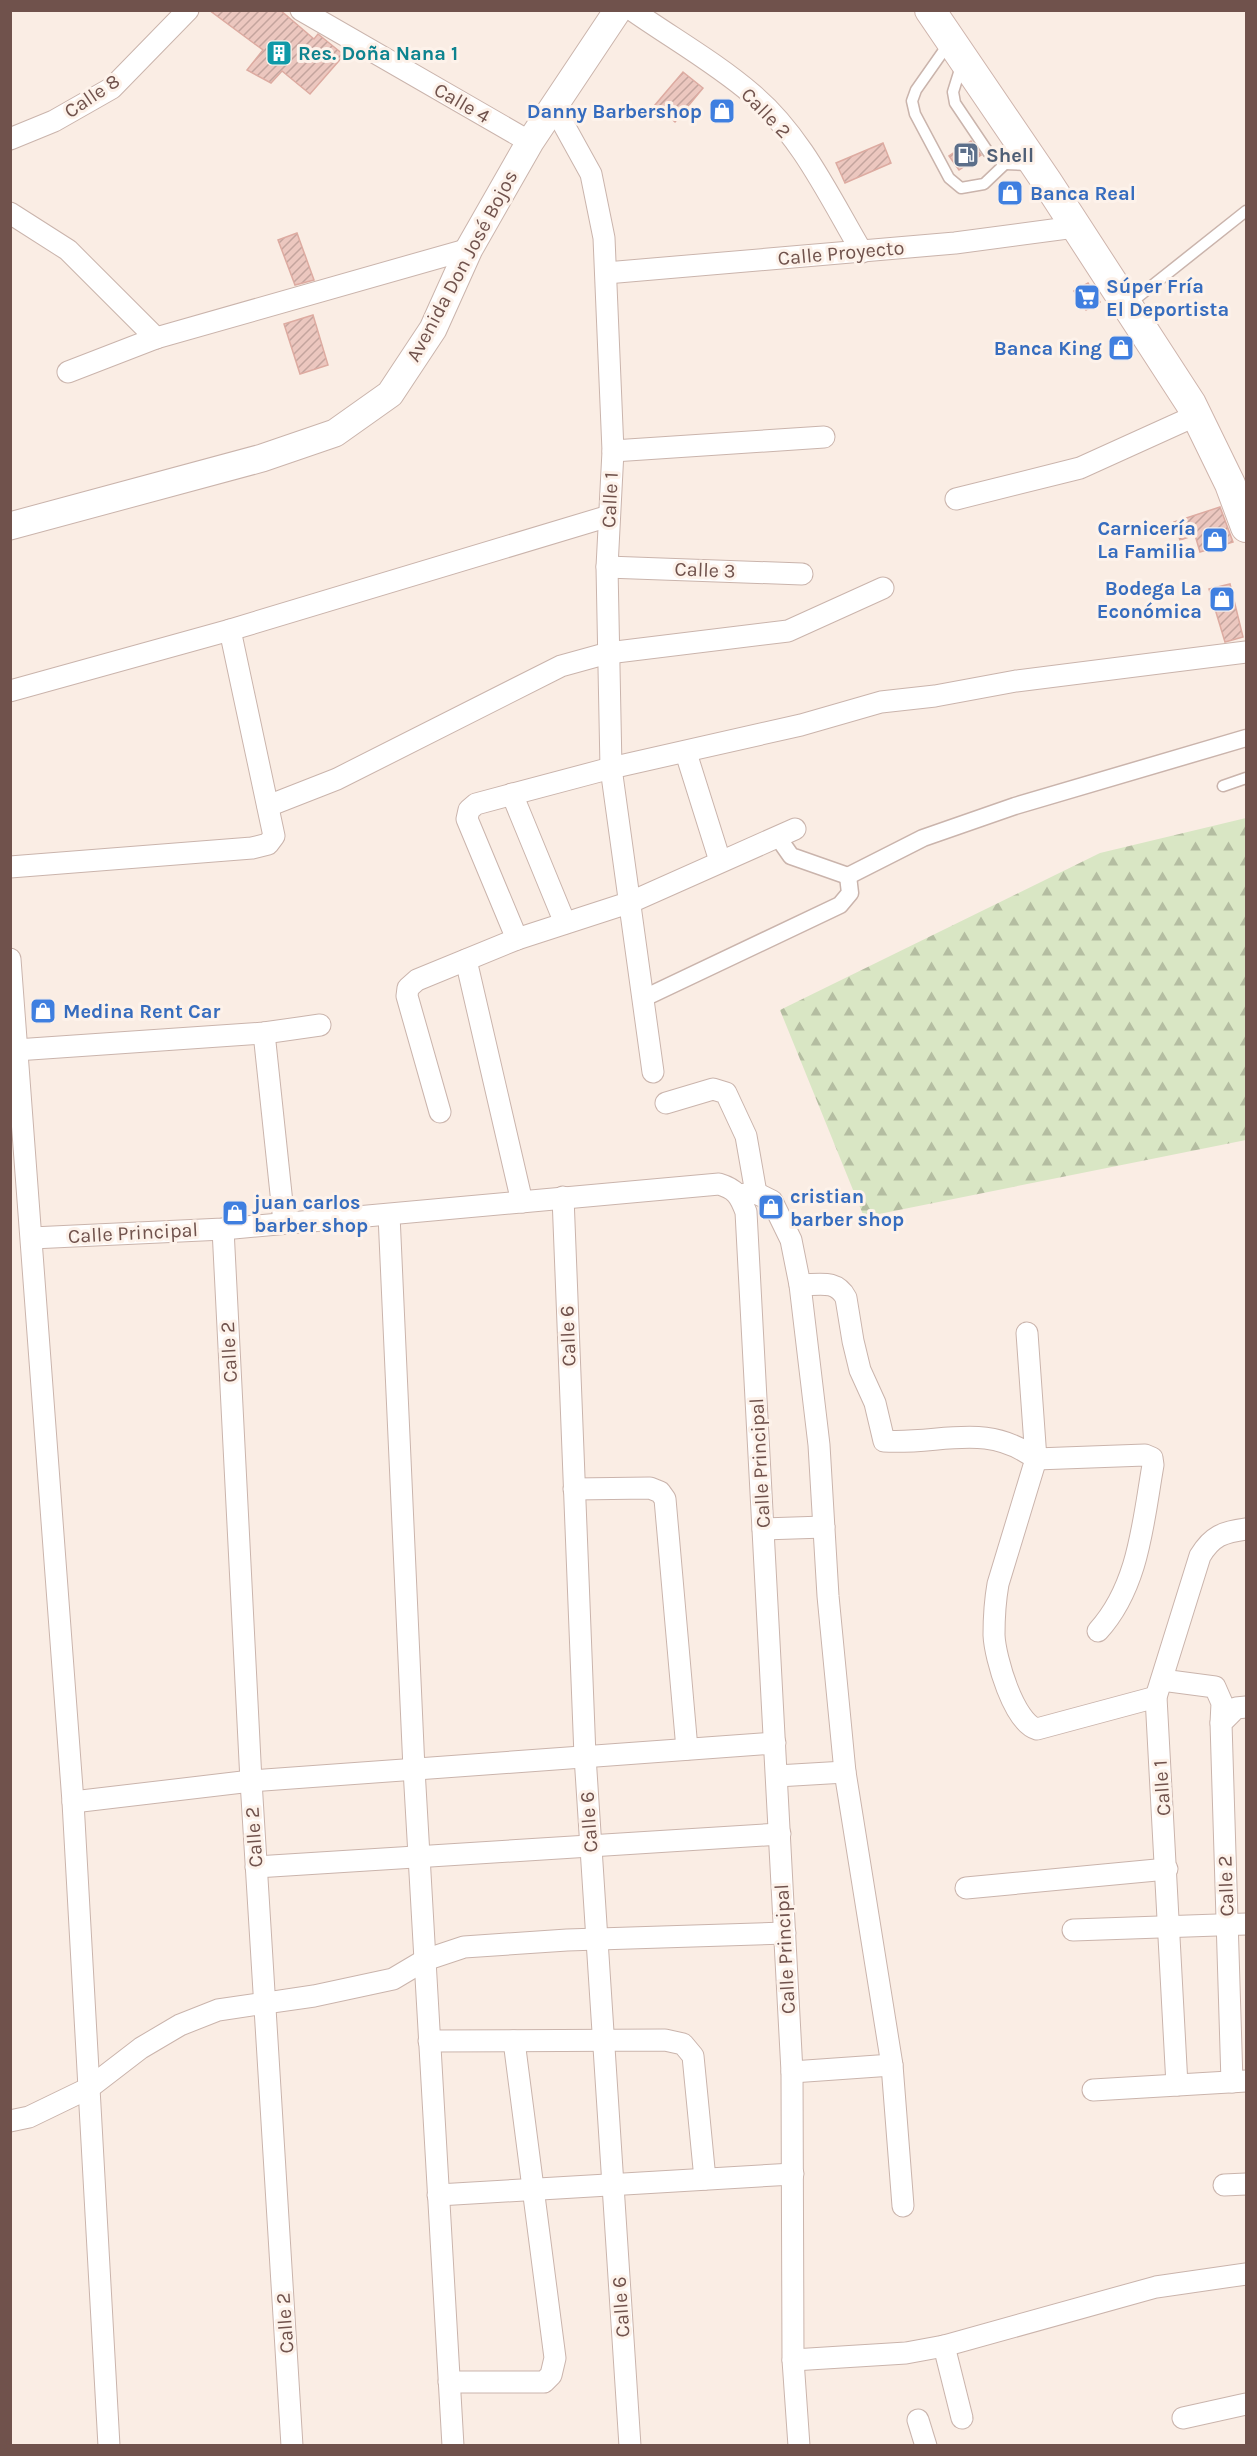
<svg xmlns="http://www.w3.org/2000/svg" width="1257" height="2456" font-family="Karla,sans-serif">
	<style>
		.forest { fill: url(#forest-firs) }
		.building { fill: url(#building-hatch); stroke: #ddaba1; stroke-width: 1.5 }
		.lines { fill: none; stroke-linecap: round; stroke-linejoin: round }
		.service-casing { stroke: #cab4ac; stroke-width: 13 }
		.pedestrian-casing { stroke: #cab4ac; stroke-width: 19 }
		.minor-casing { stroke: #cab4ac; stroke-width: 23 }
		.tertiary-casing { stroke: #cab4ac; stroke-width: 29 }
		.secondary-casing { stroke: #ceb4ac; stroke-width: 32 }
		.service { stroke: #fff; stroke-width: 10 }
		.pedestrian { stroke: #fff; stroke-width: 16 }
		.minor { stroke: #fff; stroke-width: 21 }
		.tertiary { stroke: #fff; stroke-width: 27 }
		.secondary { stroke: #fff; stroke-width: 30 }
		.labels { text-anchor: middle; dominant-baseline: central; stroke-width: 6; stroke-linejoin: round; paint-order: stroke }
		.culture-label { font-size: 20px; font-weight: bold; fill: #0d838f; stroke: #fdf2ea; text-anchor: start }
		.street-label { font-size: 20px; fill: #70524c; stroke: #fdf2ea }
		.shop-label { font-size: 20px; font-weight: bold; fill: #366cbe; stroke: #fdf2ea; text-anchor: start }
		.service-label { font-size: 20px; font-weight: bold; fill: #4e5e75; stroke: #fdf2ea; text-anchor: start }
	</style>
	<defs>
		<pattern id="forest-firs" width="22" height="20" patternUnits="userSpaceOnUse" patternTransform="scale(1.5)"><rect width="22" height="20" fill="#d9e6c4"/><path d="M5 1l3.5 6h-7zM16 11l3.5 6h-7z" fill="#b4bda1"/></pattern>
		<pattern id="building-hatch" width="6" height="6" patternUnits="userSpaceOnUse" patternTransform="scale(1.5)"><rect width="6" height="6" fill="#ecc7bf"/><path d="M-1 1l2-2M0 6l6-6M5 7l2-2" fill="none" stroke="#c4a49d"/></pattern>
	</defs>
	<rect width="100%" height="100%" fill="#faede4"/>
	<polygon class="forest" points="1246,818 1246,1140 864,1217 780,1010 1100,853"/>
	<g class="building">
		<polygon points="209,10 280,10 314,39 318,34 344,55 310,94 282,71 271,83 247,70 263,50"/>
		<polygon points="683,72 703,88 675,122 655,105"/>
		<polygon points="971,141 981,155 959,170 949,156"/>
		<polygon points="883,143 891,163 845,183 836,163"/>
		<polygon points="297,233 314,280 295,285 278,240"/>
		<polygon points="1088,283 1100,302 1086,310 1074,291"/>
		<polygon points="313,315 328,365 300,374 284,324"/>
		<polygon points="1220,507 1233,542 1200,552 1195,535 1180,540 1174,522"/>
		<polygon points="1230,584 1243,637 1225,642 1209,589"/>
	</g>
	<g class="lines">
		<g class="service-casing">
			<g id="service">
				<polyline points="949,43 916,90 912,101 915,114 949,178 961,188 984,184 1005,164"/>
				<polyline points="962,63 953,92 955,103 988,152 1005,164 1030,165"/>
				<polyline points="1129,304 1246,211"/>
				<polyline points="1223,786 1246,778"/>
			</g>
		</g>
		<g class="pedestrian-casing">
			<g id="pedestrian">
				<polyline points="777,836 791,856 848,876 923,838 1015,806 1246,738"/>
				<polyline points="642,999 840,905 850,893 848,876"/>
			</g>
		</g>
		<g class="minor-casing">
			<g id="minor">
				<polyline points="301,10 530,142"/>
				<path d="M632,10C672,38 716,63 752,94C801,135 830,198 862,252"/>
				<polyline points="554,107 591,174 604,238 613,451 607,567 611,768 653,1072"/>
				<polyline points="10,139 54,121 112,88 188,10"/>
				<polyline points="10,213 68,250 156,338"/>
				<polyline points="606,273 955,243 1075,227"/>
				<polyline points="68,372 156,338 469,249"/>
				<polyline points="613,451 824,437"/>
				<polyline points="956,499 1080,468 1197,415"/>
				<polyline points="607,567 802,574"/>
				<polyline points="10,691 230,630 609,516"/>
				<polyline points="686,753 720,861"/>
				<polyline points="512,794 565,923"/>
				<polyline points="268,806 337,779 561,666 608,653 788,631 883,588"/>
				<polyline points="10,867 252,848 268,844 274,836 230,630"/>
				<polyline points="517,939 467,819 469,810 476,804 611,768 801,725 881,702 935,696 1016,681 1246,652"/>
				<polyline points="10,959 73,1802 109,2446"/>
				<polyline points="466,960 522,1202"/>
				<polyline points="264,1033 284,1222"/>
				<polyline points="16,1050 264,1033 320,1025"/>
				<polyline points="666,1103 713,1089 726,1093 746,1136 756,1193"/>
				<polyline points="440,1112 407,996 408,988 417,980 517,939 631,902 795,829"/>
				<polyline points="739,1195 756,1193 772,1201 791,1240 800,1285 819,1445 828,1596 845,1772 892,2065 903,2206"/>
				<polyline points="563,1197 585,1756 630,2446"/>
				<polyline points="389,1215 414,1769 453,2446"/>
				<polyline points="223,1229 251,1781 292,2446"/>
				<path d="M32,1238L223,1229L719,1184C736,1189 740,1196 746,1212L792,2072L793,2360L799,2446"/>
				<path d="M800,1285C819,1285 836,1279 846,1298L853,1341L860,1370L875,1403L884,1441C940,1445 986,1421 1036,1459L998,1584C995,1601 994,1618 994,1635C995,1658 1014,1723 1037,1729L1156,1697"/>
				<path d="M1027,1333L1036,1459L1145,1455L1152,1458L1153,1465C1143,1522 1139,1586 1098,1631"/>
				<polyline points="574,1489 650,1488 660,1492 665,1499 687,1749"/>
				<polyline points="763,1529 824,1527"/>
				<polyline points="1162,1680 1215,1687 1222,1703 1221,1723"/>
				<polyline points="777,1776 845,1772"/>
				<polyline points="73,1802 251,1781 775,1743"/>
				<polyline points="256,1867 780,1834"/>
				<polyline points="966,1888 1167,1869"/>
				<polyline points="1073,1930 1246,1924"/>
				<polyline points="429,2041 665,2040 683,2044 693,2056 705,2179"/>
				<polyline points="792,2072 892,2065"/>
				<polyline points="1232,2082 1221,1723 1236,1708 1246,1707"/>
				<path d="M1177,2085L1156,1697L1200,1556C1212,1536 1223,1532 1246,1529"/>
				<polyline points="1093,2090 1246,2081"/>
				<polyline points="10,2121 29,2117 89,2088 141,2048 180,2025 218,2010 314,1996 393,1979 425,1960 464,1947 567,1940 785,1933"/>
				<polyline points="1224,2185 1246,2184"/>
				<polyline points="438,2195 793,2174"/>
				<polyline points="944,2346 962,2418"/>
				<polyline points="793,2360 906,2353 944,2346 1156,2287 1246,2274"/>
				<polyline points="449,2382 544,2382 551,2375 555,2358 514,2041"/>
				<polyline points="1183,2418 1246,2404"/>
				<polyline points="918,2420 926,2446"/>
			</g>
		</g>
		<g class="tertiary-casing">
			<polyline id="tertiary" points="10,526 262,458 335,433 390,394 433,329 469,249 530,142 618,10"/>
		</g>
		<g class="secondary-casing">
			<polyline id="secondary" points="930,10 1047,182 1191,404 1230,484 1246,527"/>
		</g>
		<use href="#service" class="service"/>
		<use href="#pedestrian" class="pedestrian"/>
		<use href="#minor" class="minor"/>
		<use href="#tertiary" class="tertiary"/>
		<use href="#secondary" class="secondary"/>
	</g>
	<defs>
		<g id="building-square" transform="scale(1.35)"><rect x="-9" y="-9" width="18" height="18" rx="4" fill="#0f9aa8" stroke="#fdf2ea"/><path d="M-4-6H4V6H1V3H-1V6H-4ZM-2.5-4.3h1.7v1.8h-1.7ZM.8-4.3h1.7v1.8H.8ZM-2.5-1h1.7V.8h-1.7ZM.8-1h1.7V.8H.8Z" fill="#fff"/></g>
		<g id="shop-square" transform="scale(1.35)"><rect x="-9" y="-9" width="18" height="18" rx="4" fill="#3f7fe0" stroke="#fdf2ea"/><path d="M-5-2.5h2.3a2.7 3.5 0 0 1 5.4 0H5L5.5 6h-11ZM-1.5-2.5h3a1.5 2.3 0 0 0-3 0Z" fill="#fff"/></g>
		<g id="fuel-square" transform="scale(1.35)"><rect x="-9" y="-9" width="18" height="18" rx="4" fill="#5c6f8a" stroke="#fdf2ea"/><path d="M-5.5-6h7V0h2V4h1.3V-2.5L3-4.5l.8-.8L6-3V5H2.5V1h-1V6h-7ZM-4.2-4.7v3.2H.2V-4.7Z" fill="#fff"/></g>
		<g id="supermarket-square" transform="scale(1.35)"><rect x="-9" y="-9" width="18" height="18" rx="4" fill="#3f7fe0" stroke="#fdf2ea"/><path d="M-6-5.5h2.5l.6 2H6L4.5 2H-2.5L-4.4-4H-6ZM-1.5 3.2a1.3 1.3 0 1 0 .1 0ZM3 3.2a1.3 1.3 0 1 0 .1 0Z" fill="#fff"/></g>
	</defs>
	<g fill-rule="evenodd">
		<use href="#building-square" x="279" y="53"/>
		<use href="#shop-square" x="722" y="111"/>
		<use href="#fuel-square" x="966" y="155"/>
		<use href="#shop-square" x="1010" y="193"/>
		<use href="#supermarket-square" x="1087" y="297"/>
		<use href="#shop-square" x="1121" y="348"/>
		<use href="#shop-square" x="1215" y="540"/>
		<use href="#shop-square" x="1222" y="599"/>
		<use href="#shop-square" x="43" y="1011"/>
		<use href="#shop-square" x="771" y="1207"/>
		<use href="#shop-square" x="235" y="1213"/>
	</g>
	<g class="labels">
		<g class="culture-label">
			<text x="298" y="53">Res. Doña Nana 1</text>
		</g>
		<g class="street-label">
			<text transform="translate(92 96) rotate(-34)">Calle 8</text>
			<text transform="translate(462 103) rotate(30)">Calle 4</text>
			<text transform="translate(766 113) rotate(46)">Calle 2</text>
			<text transform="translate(841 253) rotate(-5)">Calle Proyecto</text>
			<text transform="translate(462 266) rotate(-62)">Avenida Don José Bojos</text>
			<text transform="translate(610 500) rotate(-87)">Calle 1</text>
			<text transform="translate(705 570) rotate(2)">Calle 3</text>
			<text transform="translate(133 1233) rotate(-3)">Calle Principal</text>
			<text transform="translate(568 1336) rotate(-92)">Calle 6</text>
			<text transform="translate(229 1352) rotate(-93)">Calle 2</text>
			<text transform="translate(760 1463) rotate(-93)">Calle Principal</text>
			<text transform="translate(1162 1788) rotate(-94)">Calle 1</text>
			<text transform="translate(589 1822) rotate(-94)">Calle 6</text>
			<text transform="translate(254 1837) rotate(-94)">Calle 2</text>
			<text transform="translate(1226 1886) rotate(-92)">Calle 2</text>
			<text transform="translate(785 1949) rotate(-93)">Calle Principal</text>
			<text transform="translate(621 2307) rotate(-94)">Calle 6</text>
			<text transform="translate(285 2323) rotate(-94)">Calle 2</text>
		</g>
		<g class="shop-label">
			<text x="702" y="111" text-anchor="end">Danny Barbershop</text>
			<text x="1030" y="193">Banca Real</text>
			<text x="1106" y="286">Súper Fría<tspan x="1106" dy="23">El Deportista</tspan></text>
			<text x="1102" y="348" text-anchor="end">Banca King</text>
			<text x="1196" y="528" text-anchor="end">Carnicería<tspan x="1196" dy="23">La Familia</tspan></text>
			<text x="1202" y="588" text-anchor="end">Bodega La<tspan x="1202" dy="23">Económica</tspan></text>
			<text x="63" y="1011">Medina Rent Car</text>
			<text x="790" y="1196">cristian<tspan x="790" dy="23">barber shop</tspan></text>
			<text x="254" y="1202">juan carlos<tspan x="254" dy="23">barber shop</tspan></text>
		</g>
		<g class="service-label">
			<text x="986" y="155">Shell</text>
		</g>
	</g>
	<rect width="1257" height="2456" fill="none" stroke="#70524c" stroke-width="24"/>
</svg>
